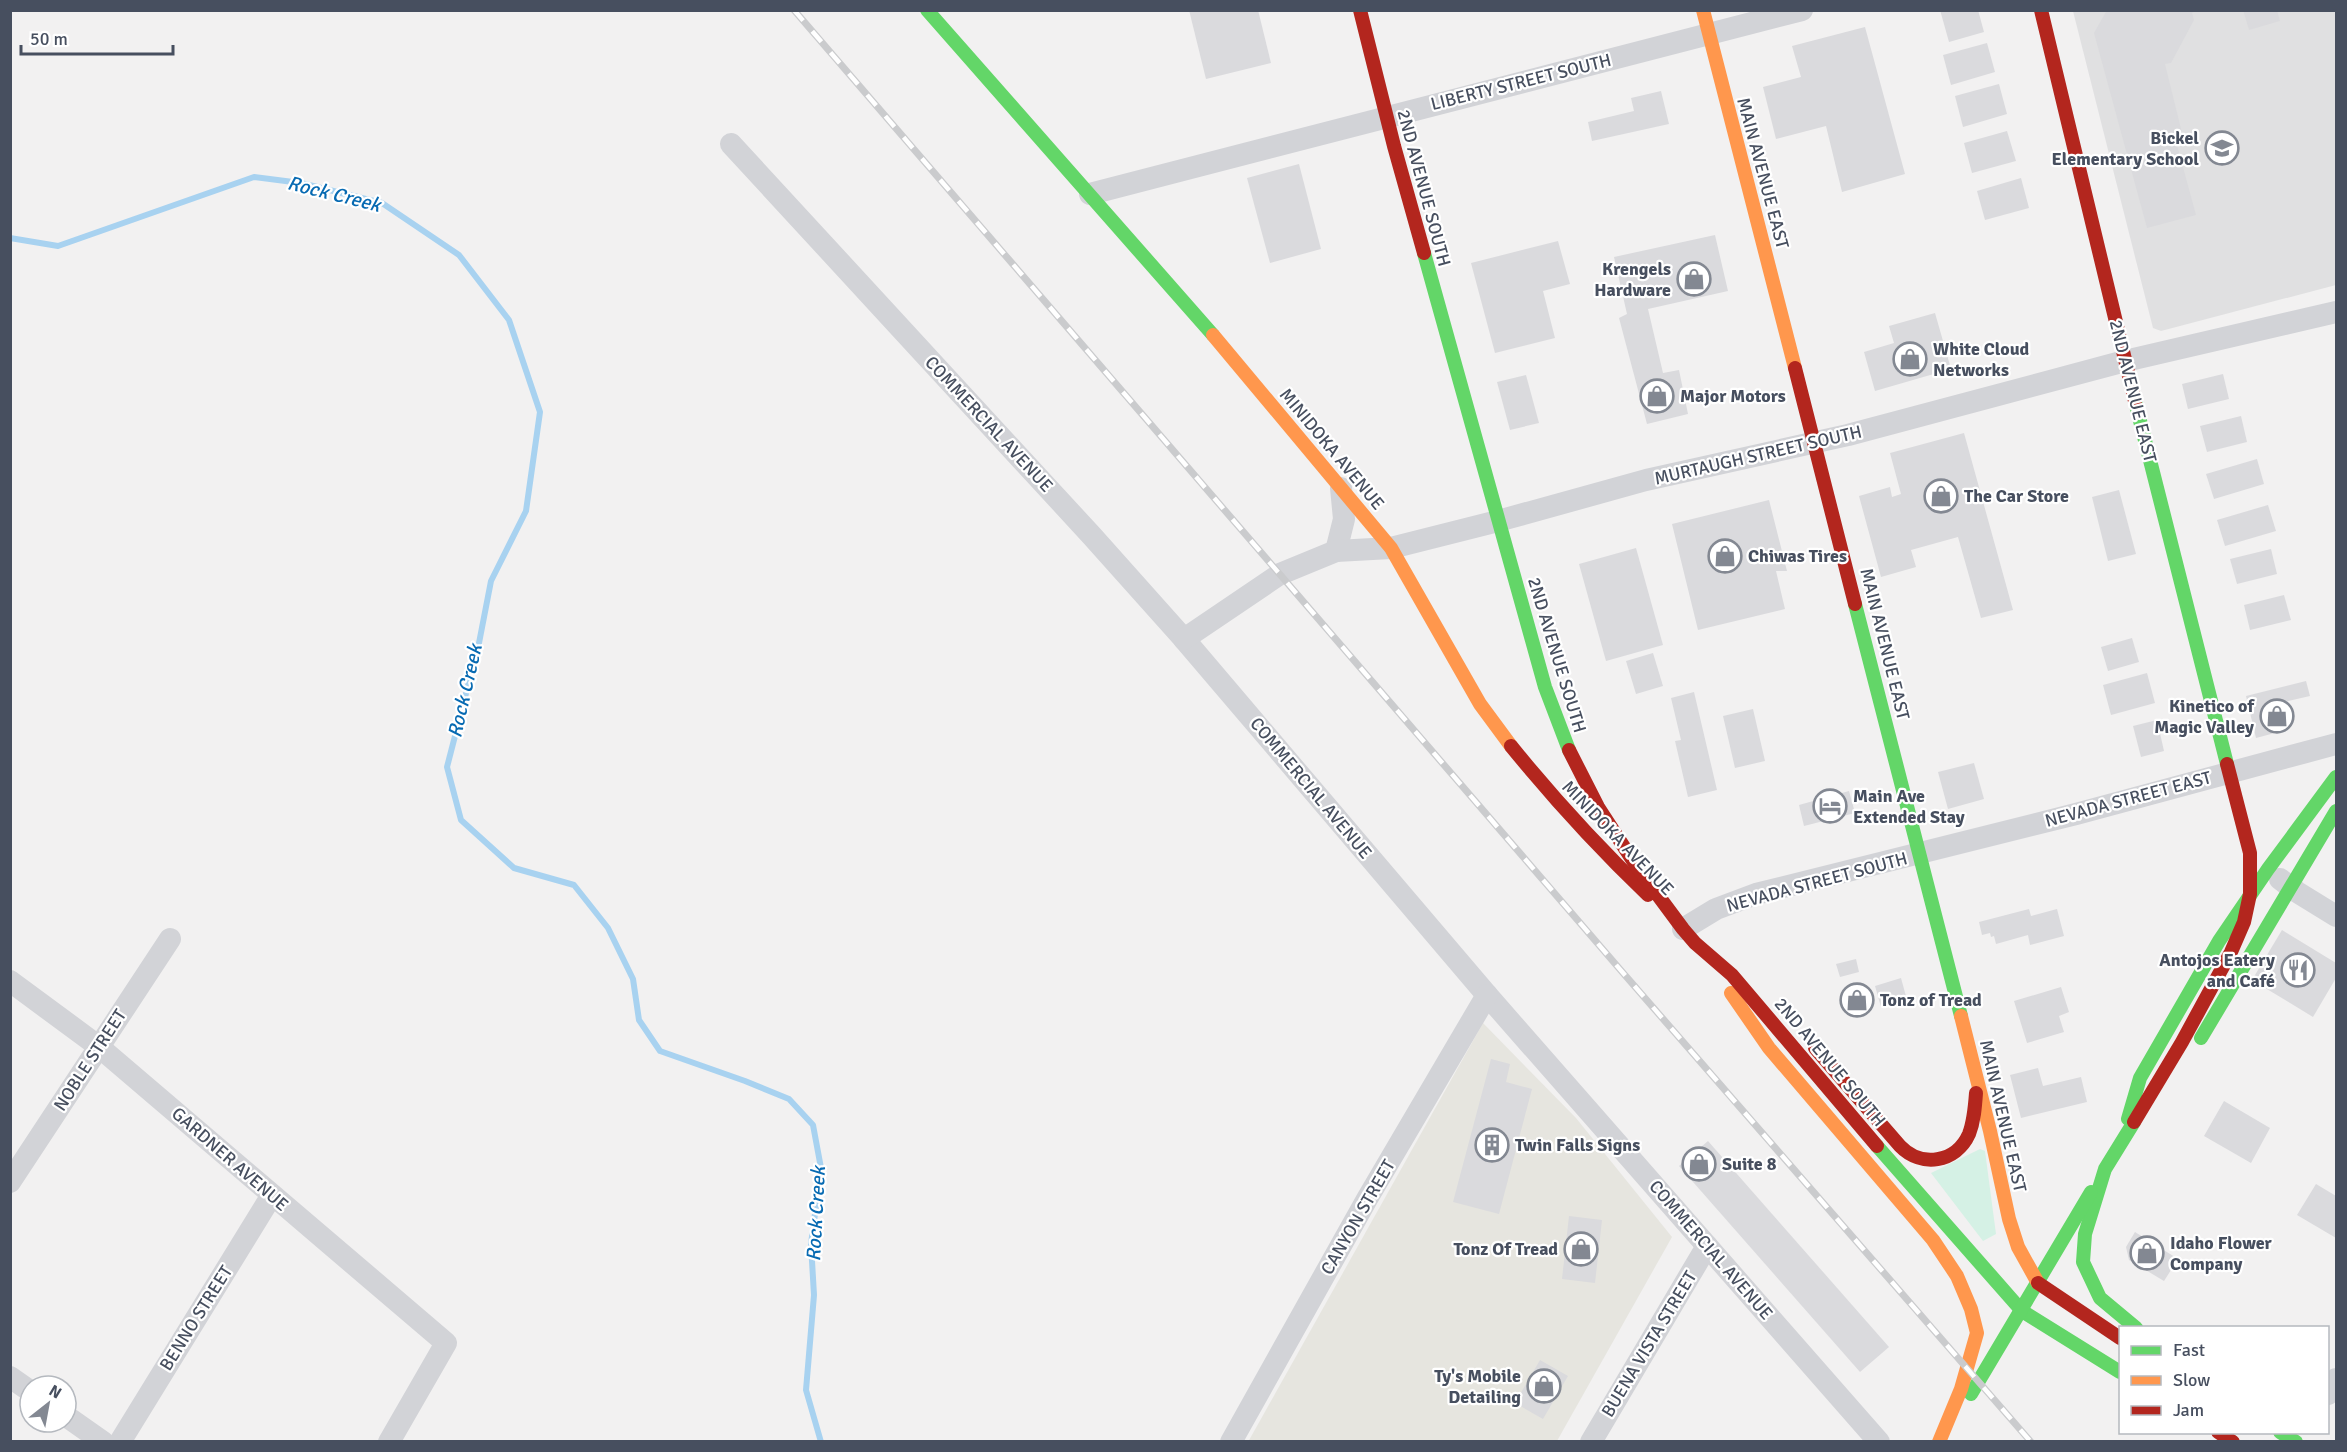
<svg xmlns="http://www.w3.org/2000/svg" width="2347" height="1452" font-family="Signika,sans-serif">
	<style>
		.commercial { fill: #e6e5df }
		.education { fill: #e0e0e1 }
		.green { fill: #d5f1e5 }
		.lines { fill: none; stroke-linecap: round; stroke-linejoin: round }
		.stream { stroke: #a8d2f0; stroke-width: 6 }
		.building { fill: #dadadd }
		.street { stroke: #d2d3d7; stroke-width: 22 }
		.fast { stroke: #63d668; stroke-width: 14 }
		.slow { stroke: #ff974d; stroke-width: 14 }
		.jam { stroke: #b3261e; stroke-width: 14 }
		.rail-casing { stroke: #cacbcd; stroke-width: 7 }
		.rail { stroke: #fff; stroke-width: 4.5; stroke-dasharray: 14; stroke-linecap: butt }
		.labels { text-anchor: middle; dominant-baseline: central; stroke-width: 4.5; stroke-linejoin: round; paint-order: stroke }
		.street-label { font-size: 18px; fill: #474f5f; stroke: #fff }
		.poi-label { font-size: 18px; font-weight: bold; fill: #474f5f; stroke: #fff; text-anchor: start }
		.water-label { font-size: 20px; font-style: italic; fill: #076ab2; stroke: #fff }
	</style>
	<rect width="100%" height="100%" fill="#f2f1f1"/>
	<polygon class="commercial" points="1483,1023 1576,1118 1672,1237 1557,1441 1248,1442"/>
	<polygon class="education" points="2073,11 2336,11 2336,285 2161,331 2153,328"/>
	<polygon class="green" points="1980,1149 1985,1151 1996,1234 1983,1241 1931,1173"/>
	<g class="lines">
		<polyline class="stream" points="10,238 58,246 254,177 301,183 382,203 459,255 509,320 540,412 526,511 491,581 479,643 447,767 461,820 514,868 574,885 608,928 633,979 639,1020 660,1051 745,1081 789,1099 813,1125 821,1168 811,1244 814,1295 806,1390 821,1442"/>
	</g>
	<g class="building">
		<polygon points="1189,10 1258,10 1271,63 1206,79"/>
		<polygon points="1940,10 1978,10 1984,32 1949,42"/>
		<polygon points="2107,10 2198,10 2192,13 2194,20 2171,63 2165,64 2184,141 2177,145 2196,215 2147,228 2094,33"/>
		<polygon points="2243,10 2277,10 2280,21 2249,30"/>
		<polygon points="1865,27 1905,174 1842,192 1826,126 1776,139 1763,87 1801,77 1792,46"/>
		<polygon points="1987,43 1995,72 1951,85 1943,55"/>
		<polygon points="1999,84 2007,114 1963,127 1955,96"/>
		<polygon points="1661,91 1669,124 1592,141 1588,122 1634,111 1631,98"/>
		<polygon points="2007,131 2016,161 1972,173 1964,143"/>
		<polygon points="1299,164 1321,249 1270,263 1247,178"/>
		<polygon points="2021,178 2029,208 1985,220 1977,191"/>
		<polygon points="1715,235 1728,291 1648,309 1663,373 1679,370 1688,414 1647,424 1619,318 1627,314 1614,257"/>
		<polygon points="1558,241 1570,284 1543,291 1555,338 1495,353 1471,263"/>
		<polygon points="1935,313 1951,369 1875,391 1864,352 1894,343 1889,326"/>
		<polygon points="2223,374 2229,399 2188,409 2182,384"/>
		<polygon points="1526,375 1539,423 1510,430 1497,382"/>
		<polygon points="2241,416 2247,442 2207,452 2200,426"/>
		<polygon points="1964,433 2013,610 1981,618 1958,537 1911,550 1916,567 1881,577 1859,496 1890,487 1892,497 1901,494 1890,453"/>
		<polygon points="2257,459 2264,484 2214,499 2206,474"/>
		<polygon points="2119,490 2136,554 2108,561 2092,497"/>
		<polygon points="1769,500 1787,571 1776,571 1785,609 1698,630 1672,524"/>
		<polygon points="2268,505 2276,531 2225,546 2217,520"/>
		<polygon points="1636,548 1663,645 1606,661 1579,564"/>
		<polygon points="2271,549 2277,574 2237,584 2230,559"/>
		<polygon points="2284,595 2291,620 2250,630 2244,605"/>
		<polygon points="2132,638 2139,662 2108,671 2101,647"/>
		<polygon points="1653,653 1663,686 1636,694 1626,661"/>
		<polygon points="2147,673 2155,703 2111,715 2103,685"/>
		<polygon points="2306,681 2310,696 2279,703 2286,730 2256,738 2246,696"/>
		<polygon points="1694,692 1717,790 1688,797 1675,741 1681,740 1671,698"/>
		<polygon points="1753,709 1765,761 1735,768 1723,716"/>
		<polygon points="2157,720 2164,751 2141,757 2133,726"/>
		<polygon points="1974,763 1984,799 1948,809 1938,772"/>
		<polygon points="1849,791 1855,813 1804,826 1799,805"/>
		<polygon points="2029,909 2031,916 2057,909 2064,936 2030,945 2028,935 1996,944 1994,936 1991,937 1990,933 1982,935 1979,922"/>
		<polygon points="2282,930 2336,963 2336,978 2313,1017 2252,980"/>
		<polygon points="1856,959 1859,972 1840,977 1836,964"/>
		<polygon points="1901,978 1907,1000 1881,1007 1875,986"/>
		<polygon points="1867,987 1872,1009 1849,1014 1844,993"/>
		<polygon points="2061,987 2069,1012 2059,1016 2064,1032 2027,1043 2014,1001"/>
		<polygon points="1491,1059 1510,1064 1506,1082 1532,1089 1499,1214 1453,1202"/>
		<polygon points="2038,1068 2043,1086 2081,1077 2087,1102 2021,1118 2010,1075"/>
		<polygon points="2224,1101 2270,1128 2251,1163 2204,1136"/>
		<polygon points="1708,1141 1889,1347 1860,1372 1679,1166"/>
		<polygon points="2316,1184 2336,1196 2336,1238 2297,1215"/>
		<polygon points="1569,1216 1602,1220 1595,1283 1562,1279"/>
		<polygon points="2135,1232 2178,1259 2164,1281 2129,1260 2126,1247"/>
		<polygon points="1540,1360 1568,1376 1543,1419 1515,1403"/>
	</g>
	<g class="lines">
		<g class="street">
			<polyline points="731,144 1092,536 1184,639 1487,995 1879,1442"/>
			<polyline points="1090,194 1802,10"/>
			<polyline points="1336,551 1344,519 1341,488"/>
			<polyline points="1184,639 1280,574 1336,551 1391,548 1498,521 1646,480 1848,435 2125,361 2336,312"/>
			<polyline points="2280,879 2297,892 2336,916"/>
			<polyline points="1683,929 1716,909 1756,894 2076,814 2336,744"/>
			<polyline points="10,981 98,1046 446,1343 389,1442"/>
			<polyline points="10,1182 170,939"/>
			<polyline points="10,1377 30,1391"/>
			<polyline points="2328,1394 2336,1379"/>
			<polyline points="66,1416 103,1442"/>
			<polyline points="120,1442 272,1195"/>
			<polyline points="1231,1442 1367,1199 1487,995"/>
			<polyline points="1591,1442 1707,1246"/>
		</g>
		<g class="fast">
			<polyline points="927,10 1213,335"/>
			<polyline points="1424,253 1545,687 1569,750"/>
			<polyline points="2135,401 2227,764"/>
			<polyline points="1855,604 1961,1016"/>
			<polyline points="2201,1038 2336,811"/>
			<polyline points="2128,1119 2140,1078 2219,941 2268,869 2336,777"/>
			<polyline points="2134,1122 2105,1169 2085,1234 2083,1262 2100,1298 2136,1328"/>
			<polyline points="1877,1146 2022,1311 2120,1372"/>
			<polyline points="1971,1394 2091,1192"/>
			<polyline points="2280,1432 2296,1442"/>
		</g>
		<g class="slow">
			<polyline points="1703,10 1795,368"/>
			<polyline points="1213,335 1391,548 1480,704 1511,746"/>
			<polyline points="1731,993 1769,1048 1933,1240 1957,1276 1971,1309 1977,1333 1961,1389 1939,1442"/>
			<polyline points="1961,1016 1990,1131 2009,1219 2018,1247 2038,1283"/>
		</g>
		<g class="jam">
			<polyline points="1360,10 1394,146 1424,253"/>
			<polyline points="2041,10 2135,401"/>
			<polyline points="1795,368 1855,604"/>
			<path d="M1511,746C1554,799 1599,848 1648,895"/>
			<polyline points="1569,750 1598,807 1637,867 1683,929 1695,943 1732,975 1877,1146"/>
			<path d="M1815,1048L1900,1146C1921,1168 1956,1163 1969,1134C1974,1121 1975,1107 1976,1093"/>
			<polyline points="2134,1122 2182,1042 2231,952 2244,922 2250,894 2250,853 2227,764"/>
			<polyline points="2038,1283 2120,1338"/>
			<polyline points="2218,1432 2233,1442"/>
		</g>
		<g class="rail-casing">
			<polyline id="rail" points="794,10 1624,974 2031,1442"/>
		</g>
		<use href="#rail" class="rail"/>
	</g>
	<defs>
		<g id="school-ring" transform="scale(1.725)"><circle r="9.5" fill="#fff" stroke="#838892" stroke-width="1.5"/><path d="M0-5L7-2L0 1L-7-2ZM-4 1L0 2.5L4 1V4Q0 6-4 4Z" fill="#838892"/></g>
		<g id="shop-ring" transform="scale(1.725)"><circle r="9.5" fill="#fff" stroke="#838892" stroke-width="1.5"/><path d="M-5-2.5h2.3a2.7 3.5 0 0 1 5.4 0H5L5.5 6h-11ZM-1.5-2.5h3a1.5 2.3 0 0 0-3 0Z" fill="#838892"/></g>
		<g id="hotel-ring" transform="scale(1.725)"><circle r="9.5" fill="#fff" stroke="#838892" stroke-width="1.5"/><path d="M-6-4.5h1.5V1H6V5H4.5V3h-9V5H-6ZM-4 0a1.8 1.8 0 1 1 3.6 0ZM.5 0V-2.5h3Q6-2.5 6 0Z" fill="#838892"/></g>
		<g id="restaurant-ring" transform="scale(1.725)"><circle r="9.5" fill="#fff" stroke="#838892" stroke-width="1.5"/><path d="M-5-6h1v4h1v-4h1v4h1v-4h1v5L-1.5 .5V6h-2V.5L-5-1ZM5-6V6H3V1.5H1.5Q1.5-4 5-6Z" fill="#838892"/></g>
		<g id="building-ring" transform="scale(1.725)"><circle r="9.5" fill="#fff" stroke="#838892" stroke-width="1.5"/><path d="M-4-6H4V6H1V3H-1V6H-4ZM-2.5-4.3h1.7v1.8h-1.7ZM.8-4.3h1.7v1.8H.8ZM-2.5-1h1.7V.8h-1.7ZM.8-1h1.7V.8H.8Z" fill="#838892"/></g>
	</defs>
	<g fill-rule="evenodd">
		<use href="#school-ring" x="2222" y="148"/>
		<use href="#shop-ring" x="1694" y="279"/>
		<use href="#shop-ring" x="1910" y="359"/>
		<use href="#shop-ring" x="1657" y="396"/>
		<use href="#shop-ring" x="1941" y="496"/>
		<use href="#shop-ring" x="1725" y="556"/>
		<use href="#shop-ring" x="2277" y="716"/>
		<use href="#hotel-ring" x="1830" y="806"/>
		<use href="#restaurant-ring" x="2298" y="970"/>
		<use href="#shop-ring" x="1857" y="1000"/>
		<use href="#building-ring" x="1492" y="1145"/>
		<use href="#shop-ring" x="1699" y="1164"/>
		<use href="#shop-ring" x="1581" y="1249"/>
		<use href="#shop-ring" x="2147" y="1253"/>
		<use href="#shop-ring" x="1544" y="1386"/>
	</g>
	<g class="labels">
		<g class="street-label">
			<text transform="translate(1521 82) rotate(-14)">LIBERTY STREET SOUTH</text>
			<text transform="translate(1763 173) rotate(75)">MAIN AVENUE EAST</text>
			<text transform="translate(1424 188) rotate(75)">2ND AVENUE SOUTH</text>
			<text transform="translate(2133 391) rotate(76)">2ND AVENUE EAST</text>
			<text transform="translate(989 424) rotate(47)">COMMERCIAL AVENUE</text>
			<text transform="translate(1332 449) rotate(50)">MINIDOKA AVENUE</text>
			<text transform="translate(1758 455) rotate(-13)">MURTAUGH STREET SOUTH</text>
			<text transform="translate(1885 644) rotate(76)">MAIN AVENUE EAST</text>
			<text transform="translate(1557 655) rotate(73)">2ND AVENUE SOUTH</text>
			<text transform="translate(1311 788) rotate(50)">COMMERCIAL AVENUE</text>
			<text transform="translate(2128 799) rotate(-15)">NEVADA STREET EAST</text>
			<text transform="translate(1618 838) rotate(46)">MINIDOKA AVENUE</text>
			<text transform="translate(1817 882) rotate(-15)">NEVADA STREET SOUTH</text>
			<text transform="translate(90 1060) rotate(-57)">NOBLE STREET</text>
			<text transform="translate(1830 1062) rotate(50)">2ND AVENUE SOUTH</text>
			<text transform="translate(2003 1116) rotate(77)">MAIN AVENUE EAST</text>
			<text transform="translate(230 1159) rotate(41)">GARDNER AVENUE</text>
			<text transform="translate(1358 1217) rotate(-60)">CANYON STREET</text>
			<text transform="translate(1711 1250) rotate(49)">COMMERCIAL AVENUE</text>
			<text transform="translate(196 1318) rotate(-58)">BENNO STREET</text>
			<text transform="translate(1649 1344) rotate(-59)">BUENA VISTA STREET</text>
		</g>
		<g class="poi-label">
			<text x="2199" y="138" text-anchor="end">Bickel<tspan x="2199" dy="21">Elementary School</tspan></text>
			<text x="1671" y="269" text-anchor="end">Krengels<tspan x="1671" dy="21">Hardware</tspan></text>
			<text x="1933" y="349">White Cloud<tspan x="1933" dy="21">Networks</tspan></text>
			<text x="1680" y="396">Major Motors</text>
			<text x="1964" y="496">The Car Store</text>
			<text x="1748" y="556">Chiwas Tires</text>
			<text x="2254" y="706" text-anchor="end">Kinetico of<tspan x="2254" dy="21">Magic Valley</tspan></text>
			<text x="1853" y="796">Main Ave<tspan x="1853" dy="21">Extended Stay</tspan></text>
			<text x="2275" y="960" text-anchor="end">Antojos Eatery<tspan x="2275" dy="21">and Café</tspan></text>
			<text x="1880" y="1000">Tonz of Tread</text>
			<text x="1515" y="1145">Twin Falls Signs</text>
			<text x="1722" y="1164">Suite 8</text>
			<text x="2170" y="1243">Idaho Flower<tspan x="2170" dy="21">Company</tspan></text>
			<text x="1558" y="1249" text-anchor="end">Tonz Of Tread</text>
			<text x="1521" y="1376" text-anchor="end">Ty's Mobile<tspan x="1521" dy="21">Detailing</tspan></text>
		</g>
		<g class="water-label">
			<text transform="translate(334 194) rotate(14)">Rock Creek</text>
			<text transform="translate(465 691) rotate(-77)">Rock Creek</text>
			<text transform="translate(816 1214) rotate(-87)">Rock Creek</text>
		</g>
	</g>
	<rect width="2347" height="1452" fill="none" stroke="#474f5f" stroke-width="24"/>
	<rect x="2119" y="1326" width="210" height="108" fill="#ffffff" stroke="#b5b9bf" stroke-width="1.5"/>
	<rect x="2131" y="1346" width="30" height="9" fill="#63d668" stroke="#b5b9bf" stroke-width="1.5"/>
	<text x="2173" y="1356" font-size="18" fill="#474f5f">Fast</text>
	<rect x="2131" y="1376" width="30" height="9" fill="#ff974d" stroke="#b5b9bf" stroke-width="1.5"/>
	<text x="2173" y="1386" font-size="18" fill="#474f5f">Slow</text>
	<rect x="2131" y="1406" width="30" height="9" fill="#b3261e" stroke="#b5b9bf" stroke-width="1.5"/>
	<text x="2173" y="1416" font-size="18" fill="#474f5f">Jam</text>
	<g transform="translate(48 1404) rotate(31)"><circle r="28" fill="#ffffff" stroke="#b5b9bf" stroke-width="1.5"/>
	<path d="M0-4.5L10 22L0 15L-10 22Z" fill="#838892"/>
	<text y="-9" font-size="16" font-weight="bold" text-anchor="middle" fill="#474f5f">N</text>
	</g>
	<path d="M21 45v9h152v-9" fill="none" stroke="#474f5f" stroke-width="3"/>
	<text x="30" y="45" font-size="18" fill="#474f5f" stroke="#ffffff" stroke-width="4.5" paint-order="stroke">50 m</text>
</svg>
